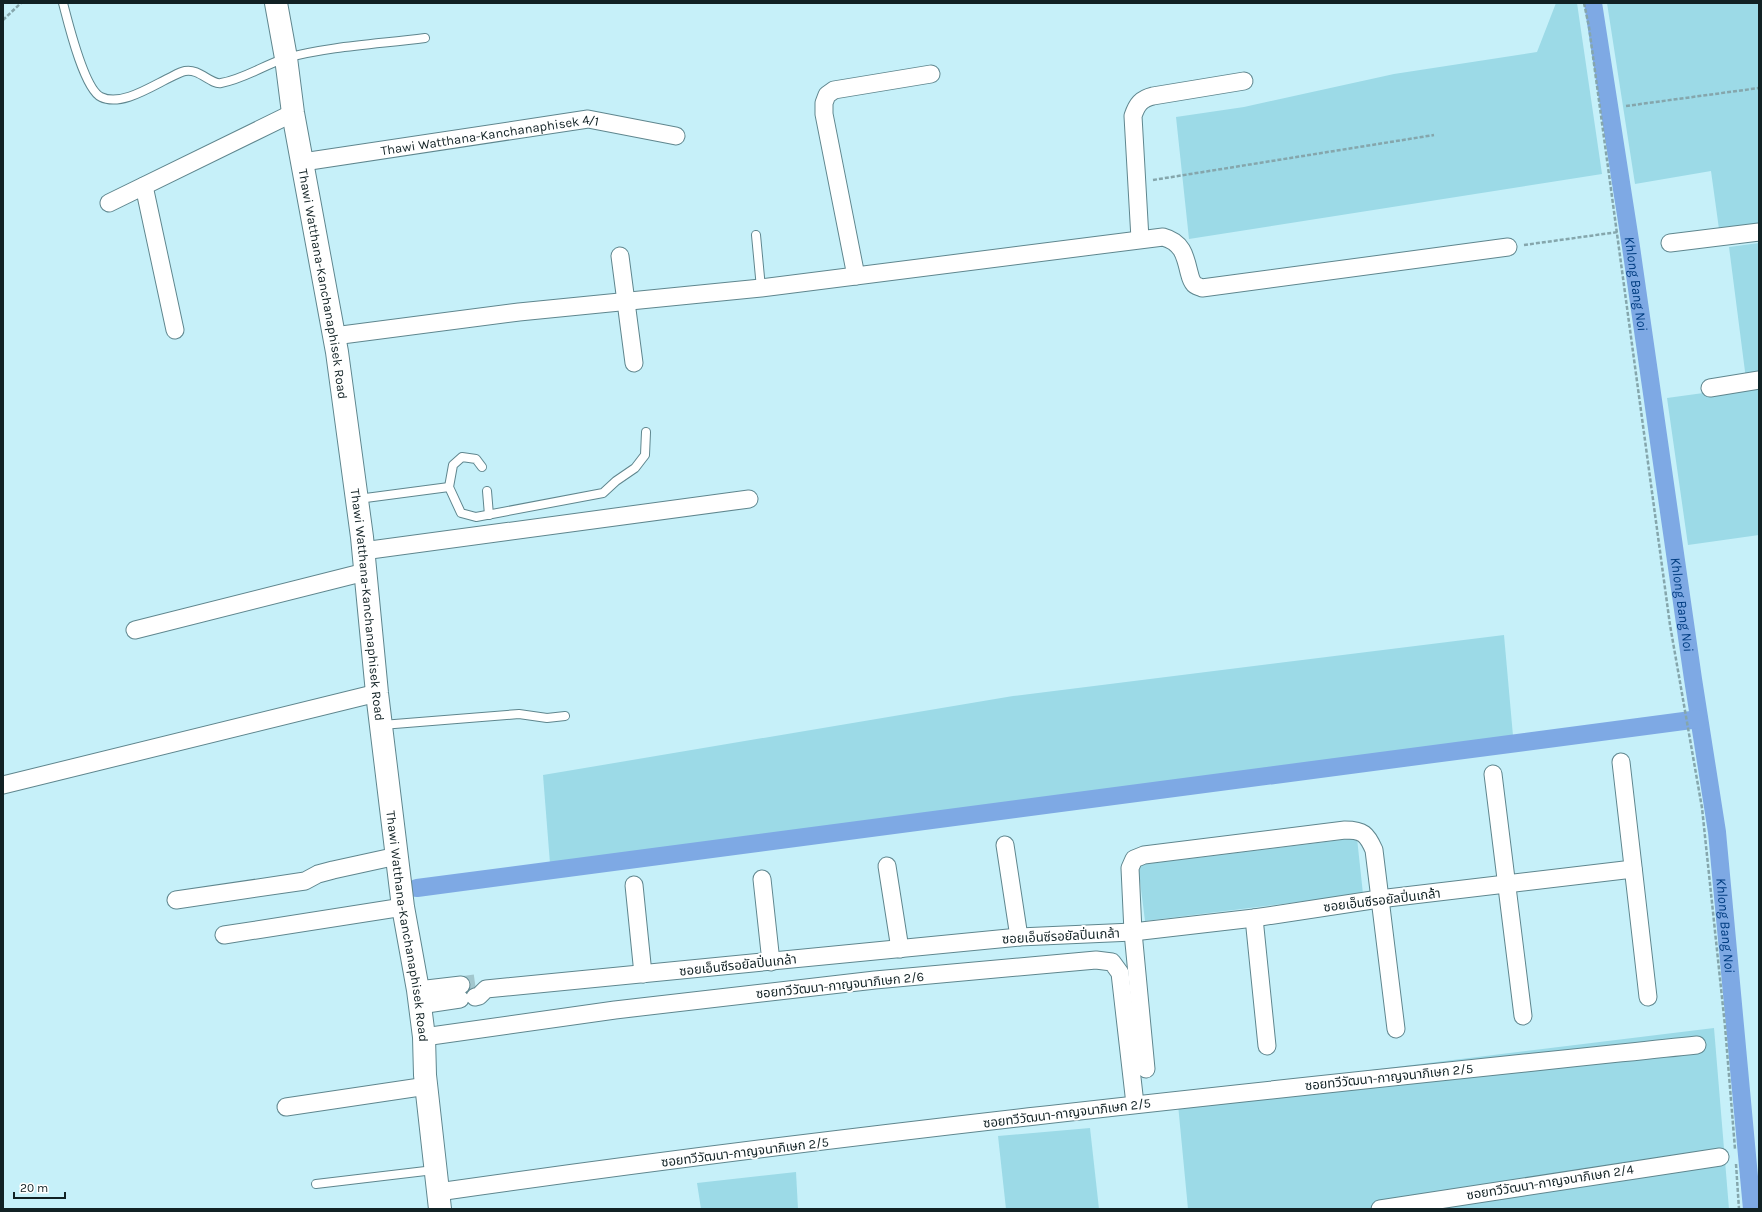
<svg xmlns="http://www.w3.org/2000/svg" width="1762" height="1212" font-family="Karla,'Noto Sans Thai',sans-serif">
	<style>
		.green { fill: #9cdae7 }
		.lines { fill: none; stroke-linecap: round; stroke-linejoin: round }
		.canal { stroke: #7ea9e4; stroke-width: 18 }
		.street-tunnel { stroke: #a2c7ce; stroke-width: 17; stroke-dasharray: 17 8; stroke-linecap: butt }
		.lane-casing { stroke: #5f868e; stroke-width: 10 }
		.street-casing { stroke: #5f868e; stroke-width: 19 }
		.secondary-casing { stroke: #5f868e; stroke-width: 24 }
		.path { stroke: #85a6ac; stroke-width: 2.5; stroke-dasharray: 4 2; stroke-linecap: butt }
		.lane { stroke: #fff; stroke-width: 8 }
		.street { stroke: #fff; stroke-width: 17 }
		.secondary { stroke: #fff; stroke-width: 22 }
		.labels { text-anchor: middle; dominant-baseline: central; stroke-width: 4; stroke-linejoin: round; paint-order: stroke }
		.street-label { font-size: 13px; fill: #112124; stroke: #fff }
		.water-label { font-size: 14px; font-style: italic; fill: #003d81; stroke: #fff }
	</style>
	<rect width="100%" height="100%" fill="#c6f0f9"/>
	<g class="green">
		<polygon points="1556,3 1577,3 1602,174 1189,239 1176,117 1244,107 1394,74 1537,52"/>
		<polygon points="1607,3 1759,3 1759,224 1719,229 1711,171 1635,184"/>
		<polygon points="1759,243 1759,535 1688,545 1667,398 1747,387 1729,247"/>
		<polygon points="1504,635 1514,747 551,876 543,775 1013,696"/>
		<polygon points="1357,838 1363,894 1145,921 1138,865"/>
		<polygon points="1714,1028 1729,1209 1188,1209 1177,1094"/>
		<polygon points="1090,1128 1099,1209 1006,1209 998,1136"/>
		<polygon points="796,1172 798,1209 701,1209 697,1183"/>
	</g>
	<g class="lines">
		<g class="canal">
			<path id="s1" d="M1593,3L1631,247L1693,679L1717,832L1752,1209"/>
			<polyline points="417,888 1699,719"/>
		</g>
		<polyline class="street-tunnel" points="461,985 475,983"/>
		<g class="lane-casing">
			<g id="lane">
				<path d="M63,3C68,22 84,89 101,97C121,107 152,86 171,77C175,75 180,72 185,71C199,68 211,85 221,83C244,79 264,65 286,58C331,46 379,44 425,38"/>
				<polyline points="756,235 761,288"/>
				<polyline points="482,467 476,459 462,457 453,465 449,487 461,513 476,517 603,493 616,481 635,468 645,455 646,432"/>
				<polyline points="487,491 489,515"/>
				<polyline points="358,499 449,487"/>
				<polyline points="382,725 519,714 547,718 565,716"/>
				<polyline points="316,1184 434,1170"/>
			</g>
		</g>
		<g class="street-casing">
			<g id="street">
				<path id="s2" d="M303,162L588,119L676,136"/>
				<polyline points="144,186 175,330"/>
				<polyline points="109,203 293,113"/>
				<path d="M1140,239L1133,116C1137,104 1141,99 1153,96L1244,81"/>
				<polyline points="1670,243 1759,232"/>
				<polyline points="620,256 634,363"/>
				<polyline points="856,276 824,114 824,103 827,95 834,90 931,74"/>
				<path d="M334,336L519,312L761,288L1163,237C1182,242 1185,255 1189,272C1190,276 1191,281 1194,284C1195,286 1200,287 1202,288L1508,247"/>
				<polyline points="1710,388 1759,380"/>
				<polyline points="363,551 749,499"/>
				<polyline points="135,630 365,572"/>
				<polyline points="1621,762 1648,997"/>
				<polyline points="1493,774 1523,1016"/>
				<polyline points="3,785 377,693"/>
				<polyline points="1005,845 1019,937"/>
				<polyline points="887,866 900,949"/>
				<polyline points="762,879 771,962"/>
				<polyline points="634,885 643,974"/>
				<polyline points="176,900 305,881 318,874 333,870 397,856"/>
				<polyline points="1254,918 1267,1046"/>
				<polyline points="224,935 403,907"/>
				<polyline points="418,990 461,985"/>
				<polyline points="475,997 479,996 486,989 1019,937 1133,932 1254,918 1379,899 1633,869"/>
				<polyline points="420,1005 460,999"/>
				<polyline points="424,1037 615,1010 875,980 1096,960 1112,962 1120,973 1135,1104"/>
				<path d="M1146,1069L1133,932L1130,868L1134,859L1144,855L1345,830C1363,830 1367,834 1374,850L1396,1029"/>
				<polyline points="286,1107 427,1086"/>
				<path d="M438,1192C856,1132 1277,1089 1697,1045"/>
				<polyline points="1380,1209 1720,1157"/>
			</g>
		</g>
		<g class="secondary-casing">
			<g id="secondary">
				<path id="s3" d="M276,3L286,58L293,113L337,352L362,537L377,693L403,907L418,990L424,1037L425,1075L440,1209"/>
			</g>
		</g>
		<g class="path">
			<polyline points="1584,3 1589,27 1670,625 1702,808 1725,1026 1735,1149"/>
			<polyline points="3,20 21,3"/>
			<polyline points="1626,106 1759,88"/>
			<polyline points="1153,180 1434,135"/>
			<polyline points="1524,245 1618,232"/>
			<polyline points="1736,1164 1739,1209"/>
		</g>
		<use href="#lane" class="lane"/>
		<use href="#street" class="street"/>
		<use href="#secondary" class="secondary"/>
	</g>
	<g class="labels">
		<g class="street-label">
			<text stroke="none"><textPath href="#s2" startOffset="189">Thawi Watthana-Kanchanaphisek 4/1</textPath></text>
			<text stroke="none"><textPath href="#s3" startOffset="285">Thawi Watthana-Kanchanaphisek Road</textPath></text>
			<text stroke="none"><textPath href="#s3" startOffset="609">Thawi Watthana-Kanchanaphisek Road</textPath></text>
			<text transform="translate(1382 900) rotate(-7)">ซอยเอ็นซีรอยัลปิ่นเกล้า</text>
			<text stroke="none"><textPath href="#s3" startOffset="933">Thawi Watthana-Kanchanaphisek Road</textPath></text>
			<text transform="translate(1061 936) rotate(-3)">ซอยเอ็นซีรอยัลปิ่นเกล้า</text>
			<text transform="translate(738 965) rotate(-6)">ซอยเอ็นซีรอยัลปิ่นเกล้า</text>
			<text transform="translate(840 985) rotate(-6)">ซอยทวีวัฒนา-กาญจนาภิเษก 2/6</text>
			<text transform="translate(1389 1077) rotate(-6)">ซอยทวีวัฒนา-กาญจนาภิเษก 2/5</text>
			<text transform="translate(1067 1113) rotate(-7)">ซอยทวีวัฒนา-กาญจนาภิเษก 2/5</text>
			<text transform="translate(745 1152) rotate(-7)">ซอยทวีวัฒนา-กาญจนาภิเษก 2/5</text>
			<text transform="translate(1550 1182) rotate(-9)">ซอยทวีวัฒนา-กาญจนาภิเษก 2/4</text>
		</g>
		<g class="water-label">
			<text stroke="none"><textPath href="#s1" startOffset="284">Khlong Bang Noi</textPath></text>
			<text stroke="none"><textPath href="#s1" startOffset="608">Khlong Bang Noi</textPath></text>
			<text stroke="none"><textPath href="#s1" startOffset="932">Khlong Bang Noi</textPath></text>
		</g>
	</g>
	<rect width="1762" height="1212" fill="none" stroke="#112124" stroke-width="8"/>
	<path d="M14 1192v6h51v-6" fill="none" stroke="#112124" stroke-width="2"/>
	<text x="20" y="1192" font-size="12" fill="#112124" stroke="#ffffff" stroke-width="3" paint-order="stroke">20 m</text>
</svg>
